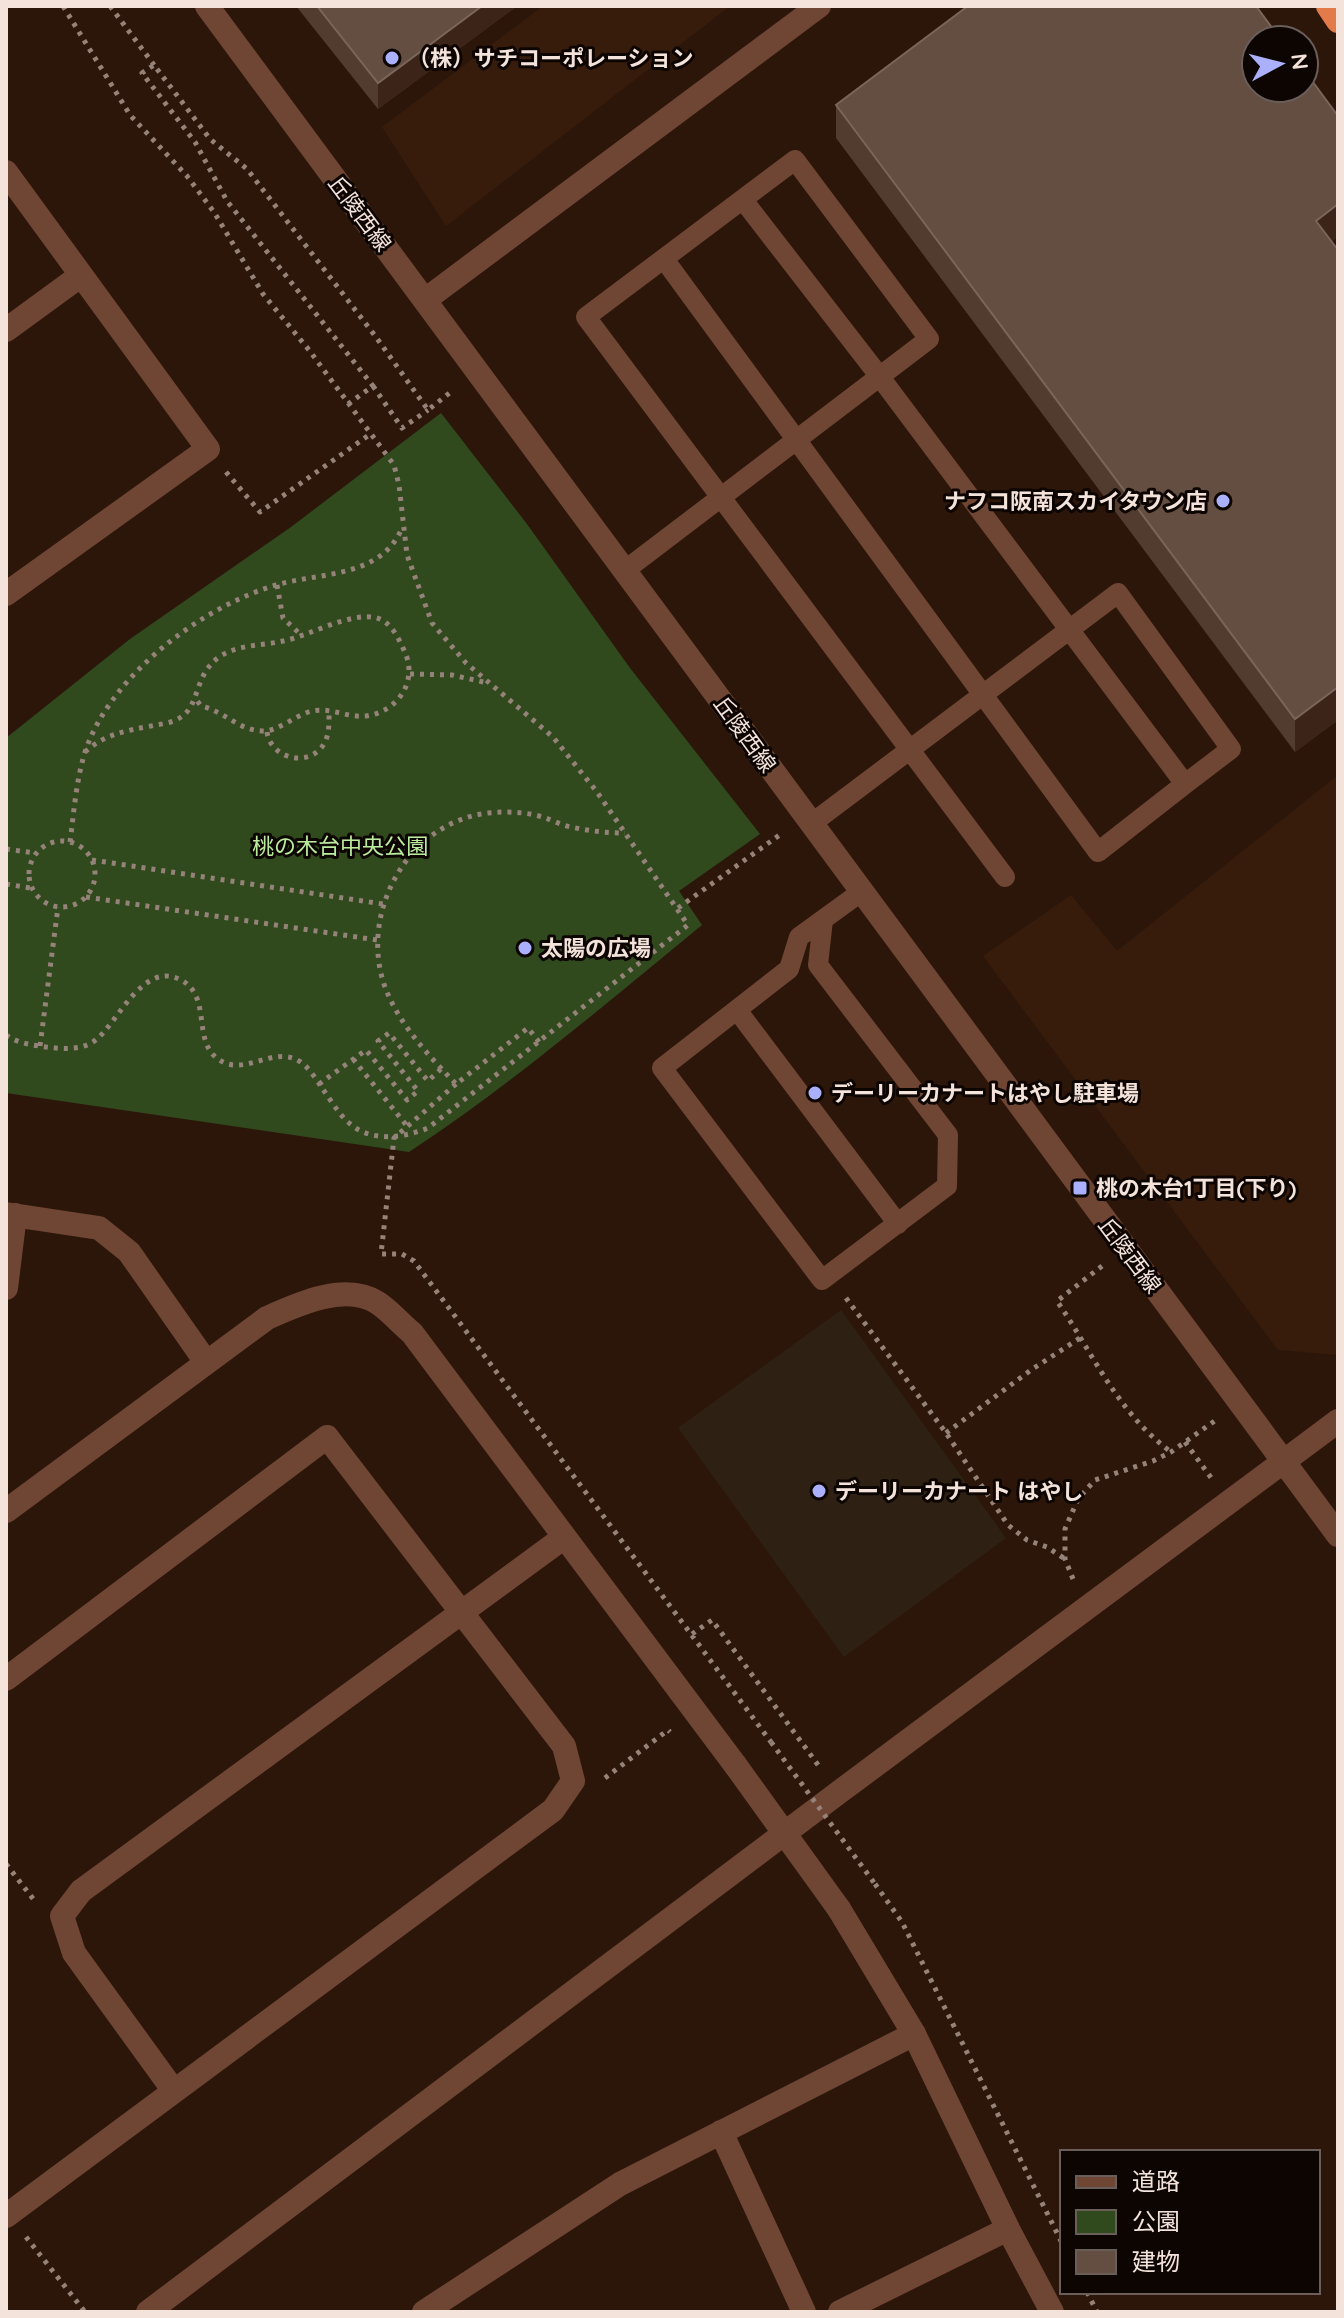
<svg xmlns="http://www.w3.org/2000/svg" width="1344" height="2318" viewBox="0 0 1344 2318" font-family="Quicksand,'Noto Sans JP',sans-serif">
	<style>
		.commercial { fill: #2e2114 }
		.built { fill: #371c0b }
		.green { fill: #304a1e }
		.lines { fill: none; stroke-linecap: round; stroke-linejoin: round }
		.path { stroke: #958278; stroke-width: 5; stroke-dasharray: 4 6; stroke-linecap: butt }
		.service { stroke: #6f4533; stroke-width: 20 }
		.minor { stroke: #6f4533; stroke-width: 24 }
		.tertiary { stroke: #6f4533; stroke-width: 24 }
		.motorway { stroke: #e27a4a; stroke-width: 24 }
		.path-bridge { stroke: #958278; stroke-width: 5; stroke-dasharray: 4 6; stroke-linecap: butt }
		.tertiary-bridge { stroke: #6f4533; stroke-width: 24 }
		.wall { fill: #523c2f }
		.shaded-wall { fill: #3c2518 }
		.building { fill: #634e41; stroke: #7a655a; stroke-width: 2 }
		.poi-dot { fill: #aab0fb; stroke: #0d0502; stroke-width: 3 }
		.labels { text-anchor: middle; dominant-baseline: central; stroke-width: 6; stroke-linejoin: round; paint-order: stroke }
		.poi-label { font-size: 22px; font-weight: bold; fill: #f3e3db; stroke: #0d0502; text-anchor: start }
		.street-label { font-size: 22px; fill: #f3e3db; stroke: #0d0502 }
		.park-label { font-size: 22px; fill: #bbec9e; stroke: #0d0502 }
	</style>
	<rect width="100%" height="100%" fill="#2c160a"/>
	<path class="commercial" d="M841 1310 1006 1538 844 1657 678 1428Z"/>
	<path class="built" d="M543 6H730L446 226 382 127Z
		M1338 775V1355L1278 1350 983 956 1071 895 1117 951Z"/>
	<path class="green" d="M441 413 527 524 630 668 760 834 679 891 702 925C607 1003 512 1084 409 1152L6 1093V738L130 639 291 527Z"/>
	<g class="lines">
		<path class="path" d="M110 6 154 65
			M373 386 402 428 428 410
			M348 404 373 386 227 201 195 142 142 73 154 65 210 139 247 169 376 337 428 410 452 391
			M226 472 260 512 369 435
			M277 585 283 618 301 635
			M410 674 452 675 488 683
			M267 732C270 756 304 768 321 748 330 738 329 723 329 710
			M85 752C105 734 125 731 151 726 161 724 173 723 181 717 200 705 194 675 219 657 238 644 262 646 283 641 309 636 351 611 377 618 392 622 400 641 406 655 417 684 396 712 366 716 348 718 330 707 312 711 295 715 278 732 262 731 238 730 224 711 201 706L195 698
			M29 874a33 33 0 1 1 66 0a33 33 0 1 1-66 0Z
			M70 842C74 812 76 781 85 752 110 676 201 607 276 585 321 572 381 578 402 528
			M6 849 35 853
			M92 860 383 904
			M6 884 30 888
			M86 897 377 940
			M678 908 781 834
			M6 1035C17 1043 32 1045 46 1047 64 1049 84 1051 98 1038 118 1021 144 960 181 980 212 996 192 1041 218 1059 243 1078 273 1045 299 1061 309 1067 316 1079 322 1088 330 1099 338 1113 348 1122 370 1143 403 1138 428 1128L688 925 597 792 553 737 466 663 432 623 407 555 399 485 394 465 309 350 263 294 214 212 187 176 130 115 63 6
			M539 1042 528 1028 456 1084C428 1055 395 1020 383 981 361 908 410 822 488 813 507 811 525 812 543 817 552 820 561 825 571 827 589 831 607 833 625 833
			M40 1046 58 907
			M353 1059 407 1126
			M319 1084 366 1050 407 1100 418 1091 378 1041 389 1033 428 1081 441 1069
			M456 1084 394 1138 381 1254H402L414 1261 771 1742
			M1102 1266 1057 1301C1094 1355 1117 1412 1171 1452
			M846 1298 946 1433 1008 1525 1027 1540 1047 1547 1065 1559
			M946 1433 1031 1370 1080 1338
			M1185 1442 1212 1479
			M1073 1579 1065 1559V1529L1078 1499 1095 1480 1153 1461 1171 1452 1216 1420
			M692 1634 712 1620 821 1769
			M605 1778 668 1730 670 1732
			M6 1864 34 1900
			M875 1884 902 1922 1062 2243
			M26 2237 85 2312
			M1087 2292 1097 2312"/>
		<path class="service" d="M664 259 1098 852 1185 784 880 377 743 200
			M624 571C726 494 827 416 929 339L795 160 586 317 1005 877
			M811 824 1118 593 1231 749 1185 784
			M823 920 818 965 948 1135 947 1186 822 1280 662 1068 789 969 799 937 861 892
			M737 1010 898 1224"/>
		<path class="minor" d="M6 172 208 449 6 594
			M425 300 819 6
			M6 330 80 276
			M6 1214 99 1228 129 1252 206 1362
			M6 1288 15 1215
			M6 1679 327 1437 564 1746 573 1781 553 1810 6 2216
			M174 2091 74 1953 62 1916 81 1891 563 1538
			M721 2132 804 2312
			M424 2312 620 2184 914 2034
			M840 2312 1008 2229"/>
		<path class="tertiary" d="M207 6 1338 1535
			M6 1511 267 1318C298 1304 346 1282 378 1303 390 1311 401 1324 412 1333L736 1766
			M839 1909 914 2034 1008 2229 1052 2312
			M148 2312 838 1793 1338 1421"/>
		<path class="motorway" d="M1328 6 1338 21"/>
		<path class="path-bridge" d="M771 1742 875 1884"/>
		<path class="tertiary-bridge" d="M736 1766 839 1909"/>
	</g>
	<path class="wall" d="M296 6H517L378 109Z
		M836 105 1331 242 1338 250V720L1295 752 836 138Z"/>
	<path class="shaded-wall" d="M482 6H517L378 109V83Z
		M1338 204V237L1316 254V221Z
		M1338 687V720L1295 752V719Z"/>
	<path class="building" d="M317 6H482L378 83Z
		M968 6H1256L1281 40H1256V88H1304V70L1338 116V204L1316 221 1338 250V687L1295 719 836 105Z"/>
	<g class="poi-dot">
		<circle cx="392" cy="58" r="8"/>
		<circle cx="1223" cy="501" r="8"/>
		<circle cx="525" cy="948" r="8"/>
		<circle cx="815" cy="1093" r="8"/>
		<rect x="1072" y="1180" width="16" height="16" rx="4"/>
		<circle cx="819" cy="1491" r="8"/>
	</g>
	<g class="labels">
		<g class="poi-label">
			<text x="408" y="58">（株）サチコーポレーション</text>
			<text x="1207" y="501" text-anchor="end">ナフコ阪南スカイタウン店</text>
			<text x="541" y="948">太陽の広場</text>
			<text x="831" y="1093">デーリーカナートはやし駐車場</text>
			<text x="1096" y="1188">桃の木台1丁目(下り)</text>
			<text x="835" y="1491">デーリーカナート はやし</text>
		</g>
		<g class="street-label">
			<text transform="translate(360 213) rotate(53)">丘陵西線</text>
			<text transform="translate(745 734) rotate(54)">丘陵西線</text>
			<text transform="translate(1130 1255) rotate(53)">丘陵西線</text>
		</g>
		<g class="park-label">
			<text x="340" y="846">桃の木台中央公園</text>
		</g>
	</g>
	<rect width="1344" height="2318" fill="none" stroke="#f3e3db" stroke-width="16"/>
	<rect x="1060" y="2150" width="260" height="144" fill="#0d0502" stroke="#695e59" stroke-width="2"/>
	<rect x="1076" y="2176" width="40" height="12" fill="#6f4533" stroke="#695e59" stroke-width="2"/>
	<text x="1132" y="2190" font-size="24" fill="#f3e3db">道路</text>
	<rect x="1076" y="2210" width="40" height="24" fill="#304a1e" stroke="#695e59" stroke-width="2"/>
	<text x="1132" y="2230" font-size="24" fill="#f3e3db">公園</text>
	<rect x="1076" y="2250" width="40" height="24" fill="#634e41" stroke="#695e59" stroke-width="2"/>
	<text x="1132" y="2270" font-size="24" fill="#f3e3db">建物</text>
	<g transform="translate(1280 64) rotate(83)"><circle r="38" fill="#0d0502" stroke="#695e59" stroke-width="2"/>
	<path d="M0-6L14 30L0 20L-14 30Z" fill="#aab0fb"/>
	<text y="-12" font-size="22" font-weight="bold" text-anchor="middle" fill="#f3e3db">N</text>
	</g>
</svg>
